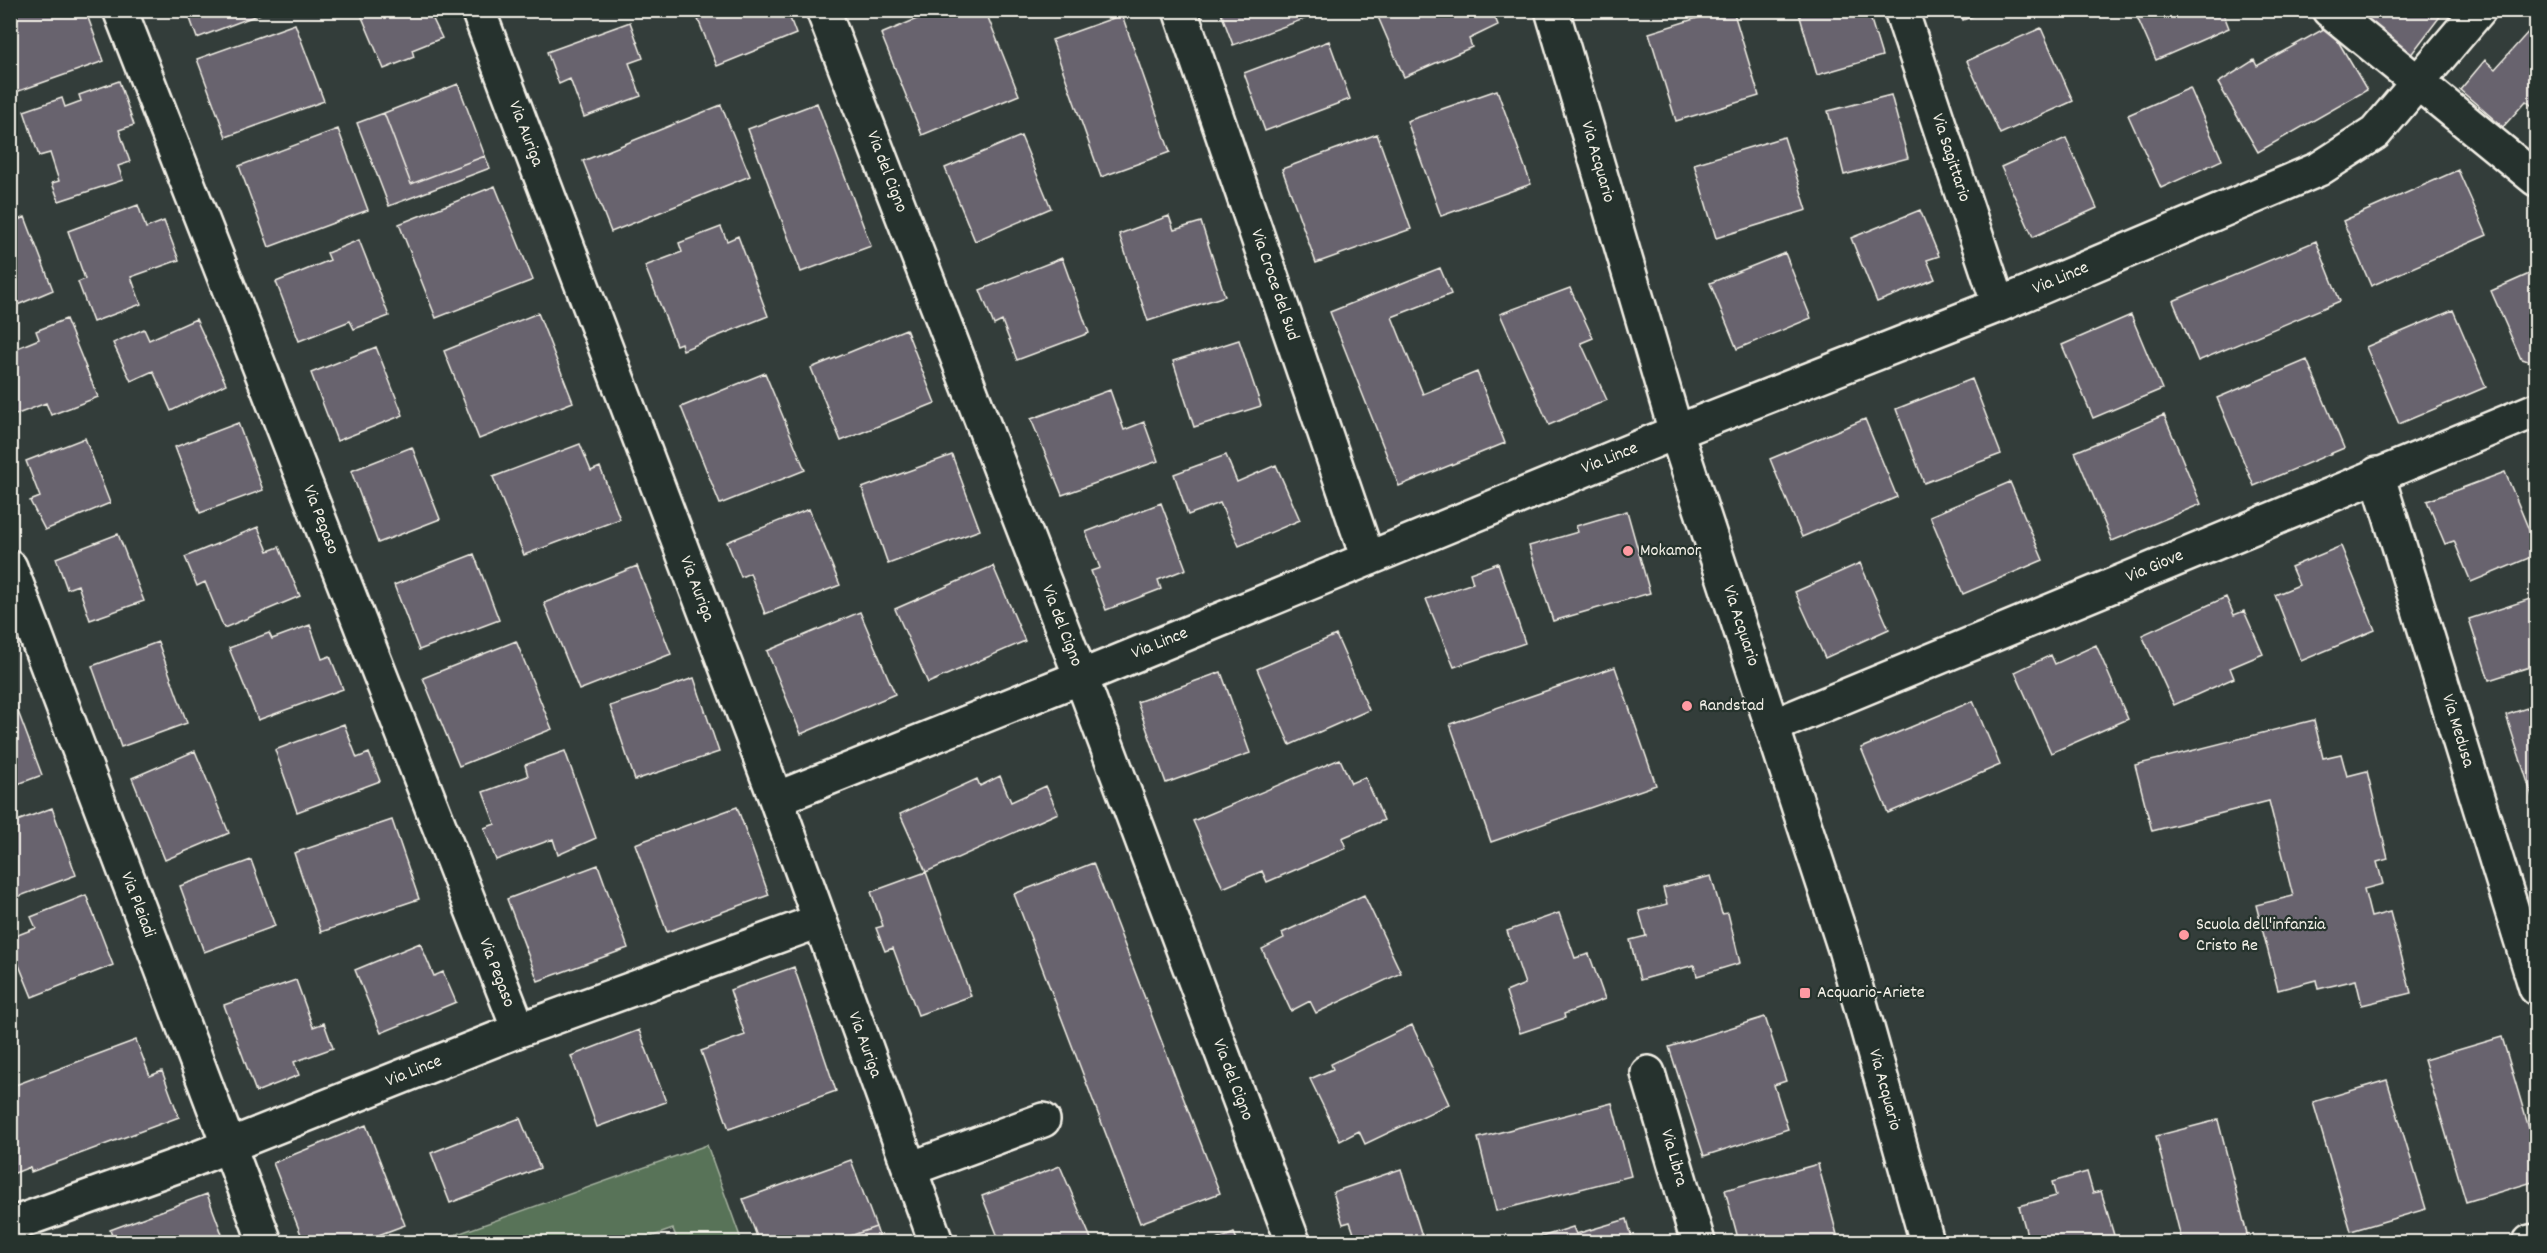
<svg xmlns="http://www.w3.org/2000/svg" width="2547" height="1253" viewBox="0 0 2547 1253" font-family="Dekko,sans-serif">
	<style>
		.green { fill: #587359; stroke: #a6b2a0; stroke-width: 1.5 }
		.building { fill: #68636e; stroke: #f4f1e8; stroke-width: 1.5 }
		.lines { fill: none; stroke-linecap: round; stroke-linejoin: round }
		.minor-casing { stroke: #f4f1e8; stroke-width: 38 }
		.minor { stroke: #26332d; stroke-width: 33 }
		.poi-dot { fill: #ff9aa2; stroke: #26332d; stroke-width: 2 }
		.labels { text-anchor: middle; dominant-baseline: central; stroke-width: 4.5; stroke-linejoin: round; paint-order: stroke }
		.street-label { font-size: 18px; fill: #f4f1e8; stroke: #26332d }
		.poi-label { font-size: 18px; fill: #f4f1e8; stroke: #26332d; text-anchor: start }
	</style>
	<rect width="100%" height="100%" fill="#333d3a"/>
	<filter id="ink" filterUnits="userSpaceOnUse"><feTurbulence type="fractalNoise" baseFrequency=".0167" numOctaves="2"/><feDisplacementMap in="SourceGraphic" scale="12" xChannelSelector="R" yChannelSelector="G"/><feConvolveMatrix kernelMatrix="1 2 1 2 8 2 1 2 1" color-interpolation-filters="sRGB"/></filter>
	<g filter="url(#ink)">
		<path class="green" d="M707 1145 742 1242H678L673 1229 636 1242H435Z"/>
		<path class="building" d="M10 10H96L87 15 104 61 13 93 10 86Z
			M187 10H259L260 14 197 38Z
			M359 10H422L424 15 430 13 442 38 412 50 414 57 384 69Z
			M700 10H787L796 34 717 66 695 12Z
			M938 10H985L1019 95 922 135 881 34Z
			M1220 10H1326V11L1233 45Z
			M1375 10H1492L1498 25 1469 39 1472 47 1404 77Z
			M1723 10H1733L1759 96 1676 121 1649 33Z
			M1798 10H1868L1882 56 1817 75Z
			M1960 10H1989L1963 20Z
			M2134 10H2222L2229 28 2156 60Z
			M2350 10H2445L2410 56Z
			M1122 15 1170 152 1101 177 1052 40Z
			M630 22 643 58 629 63 641 96 584 117 570 79 559 84 547 52Z
			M295 24 324 101 226 137 197 59Z
			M2329 26 2367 90 2258 152 2218 83 2254 60 2257 66Z
			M2041 28 2073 101 2000 134 1967 61Z
			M2530 30 2536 36V109L2526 101 2503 127 2460 90 2485 60 2495 69Z
			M1329 41 1350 99 1265 131 1244 73Z
			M119 81 134 125 119 130 130 162 118 166 123 180 59 201 52 183 59 181 50 153 39 156 24 111 62 98 65 107 81 101 79 95Z
			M458 84 485 156 411 184 384 113Z
			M2190 88 2222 160 2161 188 2128 115Z
			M1497 90 1531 184 1441 216 1407 121Z
			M1891 95 1908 158 1844 175 1828 111Z
			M817 103 871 246 801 272 748 129Z
			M721 105 750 176 611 232 583 161Z
			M384 113 411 184 485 156 490 168 389 206 357 123Z
			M338 129 368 210 269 247 239 166Z
			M1377 134 1411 229 1316 263 1282 169Z
			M1021 136 1051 208 975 241 945 168Z
			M1784 137 1807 210 1716 238 1694 164Z
			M2066 138 2097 208 2033 237 2001 167Z
			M2458 170 2487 235 2371 286 2343 221Z
			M495 186 533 280 436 318 399 224Z
			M138 205 146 228 164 221 179 260 131 277 141 304 93 322 78 282 85 279 68 231Z
			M1920 210 1939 256 1927 260 1935 279 1877 302 1851 238Z
			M1169 216 1174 230 1201 222 1225 296 1148 321 1119 234Z
			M25 217 53 290 10 308V223Z
			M721 227 727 241 738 236 768 316 683 350 681 343 676 345 645 266 682 252 679 243Z
			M359 240 389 316 354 329 350 321 299 341 276 282 330 260 327 253Z
			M2316 241 2340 301 2198 361 2173 301Z
			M1785 253 1811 318 1737 349 1710 283Z
			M1062 258 1089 333 1017 360 1002 321 994 325 980 290Z
			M1440 268 1451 294 1392 317 1423 394 1477 372 1505 443 1399 486 1330 312Z
			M2536 271V363L2521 359 2491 291Z
			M1570 288 1593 338 1581 343 1607 400 1549 425 1500 314Z
			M2453 310 2486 387 2399 424 2366 347Z
			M538 313 573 402 479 439 444 351Z
			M2131 315 2162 389 2093 418 2062 345Z
			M66 319 98 397 51 415 46 403 10 417V351L39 339 36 331Z
			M196 319 226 384 171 411 153 371 131 381 113 343 144 329 149 340Z
			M906 329 935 403 841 441 811 368Z
			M1239 340 1261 406 1194 427 1173 361Z
			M376 347 403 415 337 441 311 373Z
			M2307 360 2344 448 2254 486 2217 398Z
			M765 373 805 470 720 504 681 407Z
			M1972 379 2001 454 1924 483 1896 409Z
			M1110 390 1124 430 1144 422 1158 461 1062 495 1031 419Z
			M2164 415 2201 504 2112 541 2075 452Z
			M1865 419 1897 497 1802 537 1770 459Z
			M238 423 263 490 200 513 175 447Z
			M85 438 110 503 45 530 30 501 40 497 26 461Z
			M580 444 591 471 600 467 620 519 524 555 493 477Z
			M412 447 440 519 378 543 351 471Z
			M952 455 980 530 888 564 862 488Z
			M1226 455 1237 482 1276 465 1300 520 1239 546 1220 503 1188 515 1174 474Z
			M2505 472 2536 547V555L2471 582 2454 541 2445 544 2427 501Z
			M2010 482 2043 560 1963 594 1930 516Z
			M1161 503 1186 569 1158 580 1161 589 1106 610 1091 571 1100 568 1086 532Z
			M809 509 840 585 765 614 750 573 741 577 727 542Z
			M1627 511 1650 593 1553 621 1529 546 1578 532 1576 526Z
			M258 527 268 551 279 547 300 596 224 628 205 582 197 586 185 557Z
			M118 534 144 601 90 620 78 585 67 589 56 558Z
			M2341 546 2375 630 2301 661 2275 595 2299 585 2291 567Z
			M474 554 499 620 419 650 394 585Z
			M1498 563 1525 643 1454 667 1426 599 1473 583 1470 573Z
			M1860 563 1889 629 1825 658 1795 592Z
			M637 566 671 654 579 690 544 603Z
			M993 566 1025 641 928 683 895 609Z
			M2226 597 2234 615 2244 611 2263 654 2230 668 2234 678 2174 705 2142 635Z
			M2536 597V665L2489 680 2469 619Z
			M860 612 895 694 801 734 767 651Z
			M310 625 322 659 330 656 343 689 258 720 229 648 269 633 272 639Z
			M1336 635 1369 710 1290 745 1257 669Z
			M516 641 552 729 459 766 423 678Z
			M158 642 187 723 121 747 92 666Z
			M2096 645 2128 719 2051 753 2015 672 2051 655 2055 664Z
			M1615 667 1656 785 1491 842 1450 724Z
			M1221 672 1250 753 1166 783 1137 702Z
			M694 678 719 752 635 780 610 706Z
			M11 693 42 775 10 787V693Z
			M1973 701 2000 765 1888 813 1861 748Z
			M2536 705V808L2506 715Z
			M2314 720 2323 758 2341 754 2347 776 2367 771 2388 859 2377 862 2383 884 2364 889 2371 917 2390 912 2411 993 2362 1005 2356 980 2318 989 2316 980 2278 990 2256 905 2293 896 2269 801 2152 831 2135 765Z
			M344 724 357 758 369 753 380 781 297 812 275 750Z
			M195 751 229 833 165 860 132 778Z
			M565 751 596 838 558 855 553 839 496 860 484 828 495 824 483 792 528 776 525 765Z
			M1340 759 1351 783 1365 777 1384 820 1342 838 1346 848 1267 882 1262 871 1223 888 1193 821Z
			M1000 776 1011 802 1046 786 1058 813 926 872 900 814 977 779 980 786Z
			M737 807 769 895 667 932 635 844Z
			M52 808 76 875 12 899 10 817 15 815 17 821Z
			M392 820 419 899 321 932 294 853Z
			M251 860 275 926 204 952 180 886Z
			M1093 863 1220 1193 1140 1223 1014 894Z
			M598 865 628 948 538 981 507 899Z
			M926 872 971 996 918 1015 893 948 885 951 876 928 883 926 871 892Z
			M1711 876 1722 914 1728 913 1740 963 1697 976 1694 965 1640 980 1630 940 1646 936 1639 911 1667 904 1663 888Z
			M86 895 113 965 32 997 10 943V938L36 928 31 917Z
			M1364 895 1401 973 1316 1013 1310 1001 1291 1011 1262 949 1284 938 1282 933Z
			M1559 913 1575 958 1589 954 1605 999 1564 1014 1565 1018 1520 1033 1506 992 1525 984 1507 931Z
			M420 943 434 976 443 972 456 1002 381 1033 355 970Z
			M794 967 836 1091 729 1129 701 1051 745 1035 730 990Z
			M296 980 313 1027 324 1023 333 1048 294 1062 299 1075 256 1092 224 1005Z
			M1765 1017 1786 1081 1774 1085 1788 1129 1704 1156 1669 1047Z
			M1412 1025 1449 1104 1365 1144 1359 1131 1340 1141 1310 1079 1333 1069 1331 1064Z
			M639 1030 666 1102 597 1127 571 1056Z
			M2502 1037 2536 1152V1181L2466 1202 2424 1060Z
			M136 1040 150 1076 162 1071 179 1117 31 1172 30 1167 10 1175V1087Z
			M2387 1080 2426 1209 2351 1231 2313 1102Z
			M1612 1103 1631 1176 1496 1211 1478 1138Z
			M520 1118 540 1168 450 1203 431 1153Z
			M2218 1120 2249 1242H2182L2156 1136Z
			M366 1125 405 1225 360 1242H304L273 1163Z
			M851 1160 876 1227 833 1242H759L743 1199Z
			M1818 1164 1839 1242H1739L1725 1190Z
			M1060 1166 1092 1241 1015 1242 1014 1240 1000 1242 982 1196Z
			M1401 1169 1422 1236 1404 1242H1357L1350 1222 1343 1224 1333 1192Z
			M2087 1172 2093 1193 2101 1191 2116 1242H2029L2019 1206 2056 1196 2052 1182Z
			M207 1194 225 1242H114L110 1230Z
			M1627 1219 1633 1242H1525L1573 1227 1576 1234Z
			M876 1227 881 1242H833Z
			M1234 1233 1238 1242H1211Z"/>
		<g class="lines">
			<g class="minor-casing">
				<path id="minor" d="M120 10 519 1030
					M478 10 776 799 936 1242
					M823 10 1081 677 1293 1242
					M1180 10 1368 559
					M1552 10 1676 432 1845 949 1927 1242
					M1901 10 1999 305
					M2329 10 2536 179
					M2377 474 2536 988
					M10 567 265 1242
					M1773 726 2536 410
					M776 799 1081 677 1676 432 1999 305 2319 169 2375 133 2479 10
					M1648 1073 1698 1242
					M910 1169 1043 1120
					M10 1225 190 1161 519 1030 819 921
					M2530 1242 2536 1241"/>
			</g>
			<use href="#minor" class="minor"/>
		</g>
	</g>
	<g class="poi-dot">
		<circle cx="1628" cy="551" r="6"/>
		<circle cx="1687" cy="706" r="6"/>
		<circle cx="2184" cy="935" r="6"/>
		<rect x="1799" y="987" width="12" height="12" rx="3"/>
	</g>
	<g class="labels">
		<g class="street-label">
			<text transform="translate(525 134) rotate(69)">Via Auriga</text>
			<text transform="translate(1950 158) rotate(72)">Via Sagittario</text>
			<text transform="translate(1597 162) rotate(74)">Via Acquario</text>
			<text transform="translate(886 172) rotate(69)">Via del Cigno</text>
			<text transform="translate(2061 279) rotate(-23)">Via Lince</text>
			<text transform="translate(1274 285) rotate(71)">Via Croce del Sud</text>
			<text transform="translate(1610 459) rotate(-22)">Via Lince</text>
			<text transform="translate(320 520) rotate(69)">Via Pegaso</text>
			<text transform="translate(2155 567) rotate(-23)">Via Giove</text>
			<text transform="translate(696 589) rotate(69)">Via Auriga</text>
			<text transform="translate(1061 626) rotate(69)">Via del Cigno</text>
			<text transform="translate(1740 626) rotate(72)">Via Acquario</text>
			<text transform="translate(1160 644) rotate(-22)">Via Lince</text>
			<text transform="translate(2457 731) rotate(73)">Via Medusa</text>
			<text transform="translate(137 905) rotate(69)">Via Pleiadi</text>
			<text transform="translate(496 973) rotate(69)">Via Pegaso</text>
			<text transform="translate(864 1045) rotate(70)">Via Auriga</text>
			<text transform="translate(414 1072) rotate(-22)">Via Lince</text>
			<text transform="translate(1232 1080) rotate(69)">Via del Cigno</text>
			<text transform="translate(1884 1090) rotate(75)">Via Acquario</text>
			<text transform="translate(1673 1158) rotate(74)">Via Libra</text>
		</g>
		<g class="poi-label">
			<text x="1640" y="551">Mokamor</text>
			<text x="1699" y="706">Randstad</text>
			<text x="2196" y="925">Scuola dell'infanzia<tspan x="2196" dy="21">Cristo Re</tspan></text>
			<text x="1817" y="993">Acquario-Ariete</text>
		</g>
	</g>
	<rect width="2547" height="1253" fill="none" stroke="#26332d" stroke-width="36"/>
	<rect x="18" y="18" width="2511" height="1217" fill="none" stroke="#f4f1e8" stroke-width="2" filter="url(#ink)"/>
</svg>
